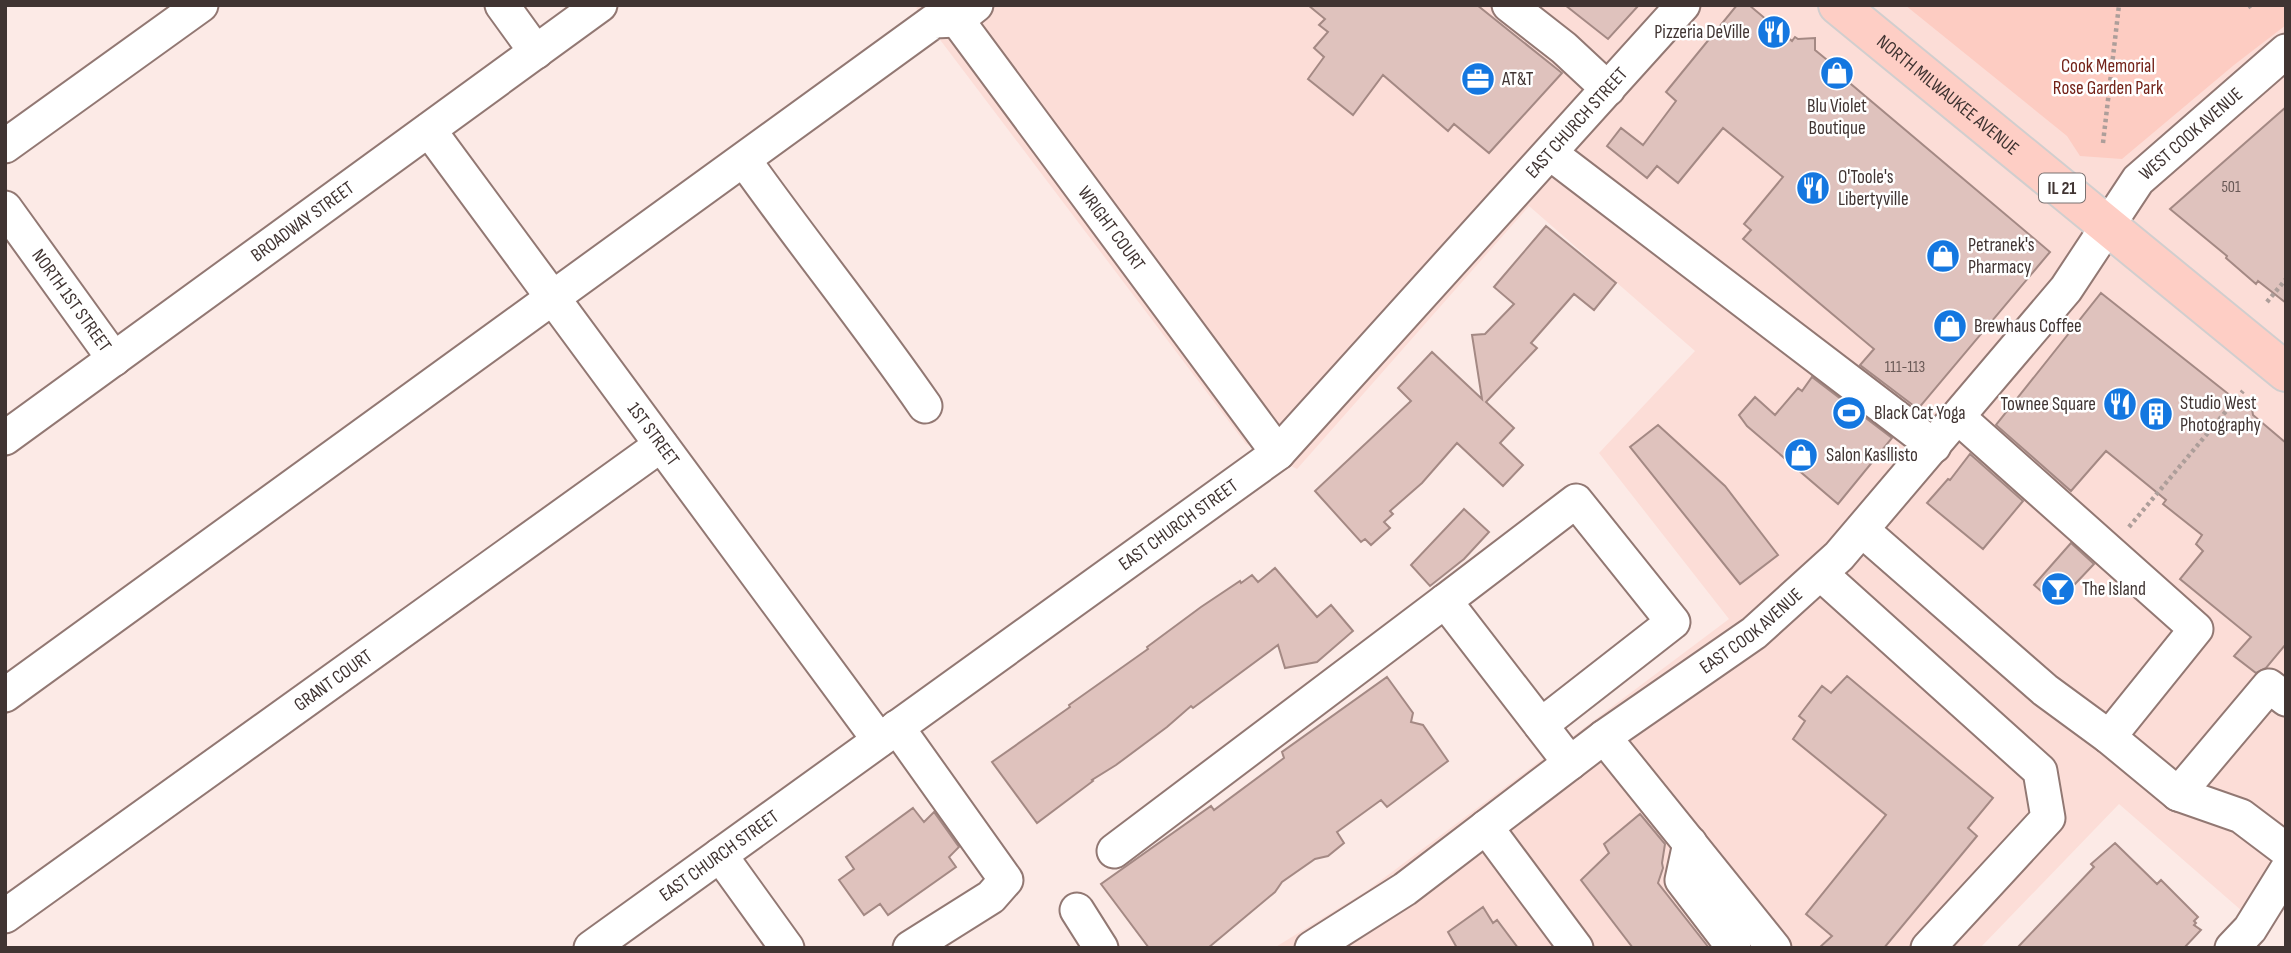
<svg xmlns="http://www.w3.org/2000/svg" width="2291" height="953" viewBox="0 0 2291 953" font-family="'Sofia Sans Condensed',sans-serif">
	<style>
		.built { fill: #fcddd7 }
		.green { fill: #fdccc2 }
		.building { fill: #dfc2bd; stroke: #a48984; stroke-width: 2 }
		.lines { fill: none; stroke-linecap: round; stroke-linejoin: round }
		.minor-casing { stroke: #927873; stroke-width: 37 }
		.major-casing { stroke: #d1cece; stroke-width: 42 }
		.path { stroke: #ad9e9a; stroke-width: 4.5; stroke-dasharray: 3.5 3.5; stroke-linecap: butt }
		.minor { stroke: #fff; stroke-width: 33 }
		.major { stroke: #fecec5; stroke-width: 38 }
		.labels { text-anchor: middle; dominant-baseline: central; stroke-width: 5; stroke-linejoin: round; paint-order: stroke }
		.number-label { font-size: 16px; fill: #685855 }
		.shield { fill: #fff; stroke: #797170; stroke-width: 2 }
		.shield-label { font-size: 18px; font-weight: bold; fill: #403432 }
		.poi-label { font-size: 19px; fill: #403432; stroke: #fff; text-anchor: start }
		.park-label { font-size: 19px; fill: #732218; stroke: #fff }
		.street-label { font-size: 19px; fill: #403432; stroke: #fff }
	</style>
	<rect width="100%" height="100%" fill="#fceae6"/>
	<path class="built" d="M921 5H2286V851L2242 911 2119 804 1980 948H1274L1368 890 1729 619 1599 453 1695 351 1529 206 1297 469 1246 444 916 8Z"/>
	<path class="green" d="M1905 5H2286V25L2234 65 2122 159 2080 156 2067 136Z"/>
	<path class="building" d="M1308 5H1477L1562 73 1489 153 1454 124 1448 131 1383 75 1353 115 1308 79 1324 57 1314 48 1328 32 1319 25 1325 19Z
		M1565 5H1639L1608 39Z
		M1737 5H1749L1792 41 1795 37 1798 39 1815 38V50L1832 64 1847 61 1845 79 2050 252 1918 409 1860 365 1874 349 1743 239 1751 230 1744 224 1783 177 1723 128 1678 183 1657 166 1647 178 1607 146 1621 128 1643 145 1676 101 1666 92Z
		M2286 107V303L2258 281 2256 284 2226 258 2227 256 2170 209Z
		M1546 226 1616 283 1594 310 1574 294 1531 343 1537 348 1486 402 1514 428 1500 443 1523 465 1503 486 1457 443 1422 483 1390 511 1393 514 1384 522 1390 528 1371 545 1365 539 1361 542 1315 491 1411 401 1398 388 1432 352 1482 399 1472 335 1485 334 1514 304 1494 287Z
		M2101 293 2241 404 2251 403 2253 415 2286 443V644L2266 668 2256 673 2234 656 2251 637 2180 579 2203 551 2196 544 2202 535 2163 504 2166 500 2106 451 2071 491 1996 425Z
		M1812 377 1892 438 1838 504 1747 426 1739 415 1755 397 1775 415 1798 388 1802 391Z
		M1658 425 1725 486 1778 555 1740 584 1630 447Z
		M1970 454 2023 501 1983 549 1927 503 1948 479 1950 480Z
		M1464 509 1489 532 1464 559 1430 586 1411 565Z
		M2071 543 2094 564 2056 604 2034 585Z
		M1275 568 1317 617 1331 605 1353 631 1317 662 1285 668 1278 645 1193 708 1191 706 1167 727 1116 765 1092 780 1093 781 1037 823 992 762 1070 707 1069 705 1148 649 1147 647 1201 607 1240 581 1241 583 1252 575 1258 582Z
		M1847 676 1993 798 1968 828 1977 836 1884 948H1819L1832 936 1806 914 1886 815 1793 739 1805 721 1799 716 1822 686 1831 693Z
		M1387 677 1413 713 1411 722 1423 725 1448 761 1387 807 1381 800 1337 832 1344 843 1328 856 1315 859 1282 882 1275 892 1208 948H1149L1101 884 1211 806 1214 810 1284 758 1282 752Z
		M913 808 924 822 934 812 959 847 949 857 956 867 888 915 880 904 864 915 839 880 854 869 846 857Z
		M1640 814 1665 844 1662 863 1663 868 1658 883 1709 948H1633L1581 880 1609 853 1604 844Z
		M2115 843 2157 884 2161 880 2198 917 2194 921 2196 923 2194 925 2201 930 2184 948H2017L2094 867 2091 864Z
		M1483 907 1493 923 1497 920 1518 948H1457L1448 932Z"/>
	<g class="lines">
		<g class="minor-casing">
			<g id="minor">
				<path d="M502 5 536 52"/>
				<path id="s1" d="M946 5 1278 453"/>
				<path d="M1509 5 1564 48 1608 89"/>
				<path id="s2" d="M429 130 879 740"/>
				<path d="M5 146 201 5"/>
				<path d="M1550 153 1934 446"/>
				<path d="M744 160C803 243 867 322 925 406"/>
				<path id="s3" d="M5 208 114 359"/>
				<path d="M1958 417 2196 629 2109 737"/>
				<path id="s4" d="M5 438 600 5"/>
				<path d="M1862 530 2045 690 2109 737 2178 794 2241 816 2286 850"/>
				<path d="M1821 574 2040 771 2048 818 1928 948"/>
				<path d="M1445 601 1576 501 1673 622 1541 725"/>
				<path d="M5 695 934 21 957 20 976 5"/>
				<path d="M897 727 1006 880 991 897 910 948"/>
				<path d="M1604 737 1774 948"/>
				<path d="M2178 794 2269 686 2286 699"/>
				<path d="M1486 827 1576 948"/>
				<path d="M1690 843 1682 880 1734 948"/>
				<path d="M1114 851 1445 601 1570 763"/>
				<path d="M720 855 787 948"/>
				<path d="M1077 910 1101 948"/>
				<path id="s5" d="M5 916 661 445"/>
				<path id="s6" d="M591 948 1278 453 1683 5"/>
				<path id="s7" d="M1312 948 1405 889 1604 737 1754 633 1839 556 2066 289 2138 180 2286 51"/>
				<path d="M2232 948 2250 929 2286 871"/>
			</g>
		</g>
		<g class="major-casing">
			<g id="major">
				<path id="s8" d="M1838 5 2286 372"/>
			</g>
		</g>
		<path class="path" d="M2249 5 2252 9
			M2103 143 2119 5
			M2267 302 2286 279
			M2129 527 2243 391"/>
		<use href="#minor" class="minor"/>
		<use href="#major" class="major"/>
	</g>
	<defs>
		<g id="restaurant-disc" transform="scale(1.75)"><circle r="9.5" fill="#1477e0" stroke="#fff"/><path d="M-5-6h1v4h1v-4h1v4h1v-4h1v5L-1.5 .5V6h-2V.5L-5-1ZM5-6V6H3V1.5H1.5Q1.5-4 5-6Z" fill="#fff"/></g>
		<g id="shop-disc" transform="scale(1.75)"><circle r="9.5" fill="#1477e0" stroke="#fff"/><path d="M-5-2.5h2.3a2.7 3.5 0 0 1 5.4 0H5L5.5 6h-11ZM-1.5-2.5h3a1.5 2.3 0 0 0-3 0Z" fill="#fff"/></g>
		<g id="office-disc" transform="scale(1.75)"><circle r="9.5" fill="#1477e0" stroke="#fff"/><path d="M-6-3h4V-5.5h4V-3h4V5H-6ZM-1-4.5V-3h2v-1.5ZM-6 0V1H6V0Z" fill="#fff"/></g>
		<g id="stadium-disc" transform="scale(1.75)"><circle r="9.5" fill="#1477e0" stroke="#fff"/><path d="M0-5a6.5 5 0 1 0 0 10a6.5 5 0 1 0 0-10ZM-3.5-1.8h7v3.6h-7Z" fill="#fff"/></g>
		<g id="building-disc" transform="scale(1.75)"><circle r="9.5" fill="#1477e0" stroke="#fff"/><path d="M-4-6H4V6H1V3H-1V6H-4ZM-2.5-4.3h1.7v1.8h-1.7ZM.8-4.3h1.7v1.8H.8ZM-2.5-1h1.7V.8h-1.7ZM.8-1h1.7V.8H.8Z" fill="#fff"/></g>
		<g id="bar-disc" transform="scale(1.75)"><circle r="9.5" fill="#1477e0" stroke="#fff"/><path d="M-6-5H6L.8 .8V4.5H3.5V6h-7V4.5H-.8V.8Z" fill="#fff"/></g>
	</defs>
	<g fill-rule="evenodd">
		<use href="#restaurant-disc" x="1774" y="32"/>
		<use href="#shop-disc" x="1837" y="73"/>
		<use href="#office-disc" x="1478" y="79"/>
		<use href="#restaurant-disc" x="1813" y="188"/>
		<use href="#shop-disc" x="1943" y="256"/>
		<use href="#shop-disc" x="1950" y="326"/>
		<use href="#restaurant-disc" x="2120" y="404"/>
		<use href="#stadium-disc" x="1849" y="413"/>
		<use href="#building-disc" x="2156" y="414"/>
		<use href="#shop-disc" x="1801" y="455"/>
		<use href="#bar-disc" x="2058" y="589"/>
	</g>
	<g class="labels">
		<g class="number-label">
			<text x="2231" y="187">501</text>
			<text x="1905" y="367">111-113</text>
		</g>
		<rect class="shield" x="2039" y="173.5" width="46" height="29" rx="5"/>
		<g class="shield-label">
			<text x="2062" y="188">IL 21</text>
		</g>
		<g class="poi-label">
			<text x="1750" y="32" text-anchor="end">Pizzeria DeVille</text>
			<text x="1502" y="79">AT&amp;T</text>
			<text x="1837" y="106" text-anchor="middle">Blu Violet<tspan x="1837" dy="22">Boutique</tspan></text>
			<text x="1838" y="177">O'Toole's<tspan x="1838" dy="22">Libertyville</tspan></text>
			<text x="1968" y="245">Petranek's<tspan x="1968" dy="22">Pharmacy</tspan></text>
			<text x="1974" y="326">Brewhaus Coffee</text>
			<text x="2180" y="403">Studio West<tspan x="2180" dy="22">Photography</tspan></text>
			<text x="2096" y="404" text-anchor="end">Townee Square</text>
			<text x="1874" y="413">Black Cat Yoga</text>
			<text x="1826" y="455">Salon Kasllisto</text>
			<text x="2082" y="589">The Island</text>
		</g>
		<g class="park-label">
			<text x="2108" y="66">Cook Memorial<tspan x="2108" dy="22">Rose Garden Park</tspan></text>
		</g>
		<g class="street-label">
			<text stroke="none"><textPath href="#s8" startOffset="142">NORTH MILWAUKEE AVENUE</textPath></text>
			<text stroke="none"><textPath href="#s6" startOffset="1292">EAST CHURCH STREET</textPath></text>
			<text stroke="none"><textPath href="#s7" startOffset="1209">WEST COOK AVENUE</textPath></text>
			<text stroke="none"><textPath href="#s4" startOffset="368">BROADWAY STREET</textPath></text>
			<text stroke="none"><textPath href="#s1" startOffset="278">WRIGHT COURT</textPath></text>
			<text stroke="none"><textPath href="#s3" startOffset="114">NORTH 1ST STREET</textPath></text>
			<text stroke="none"><textPath href="#s2" startOffset="378">1ST STREET</textPath></text>
			<text stroke="none"><textPath href="#s6" startOffset="724">EAST CHURCH STREET</textPath></text>
			<text stroke="none"><textPath href="#s7" startOffset="542">EAST COOK AVENUE</textPath></text>
			<text stroke="none"><textPath href="#s5" startOffset="404">GRANT COURT</textPath></text>
			<text stroke="none"><textPath href="#s6" startOffset="158">EAST CHURCH STREET</textPath></text>
		</g>
	</g>
	<rect width="2291" height="953" fill="none" stroke="#403432" stroke-width="14"/>
</svg>
